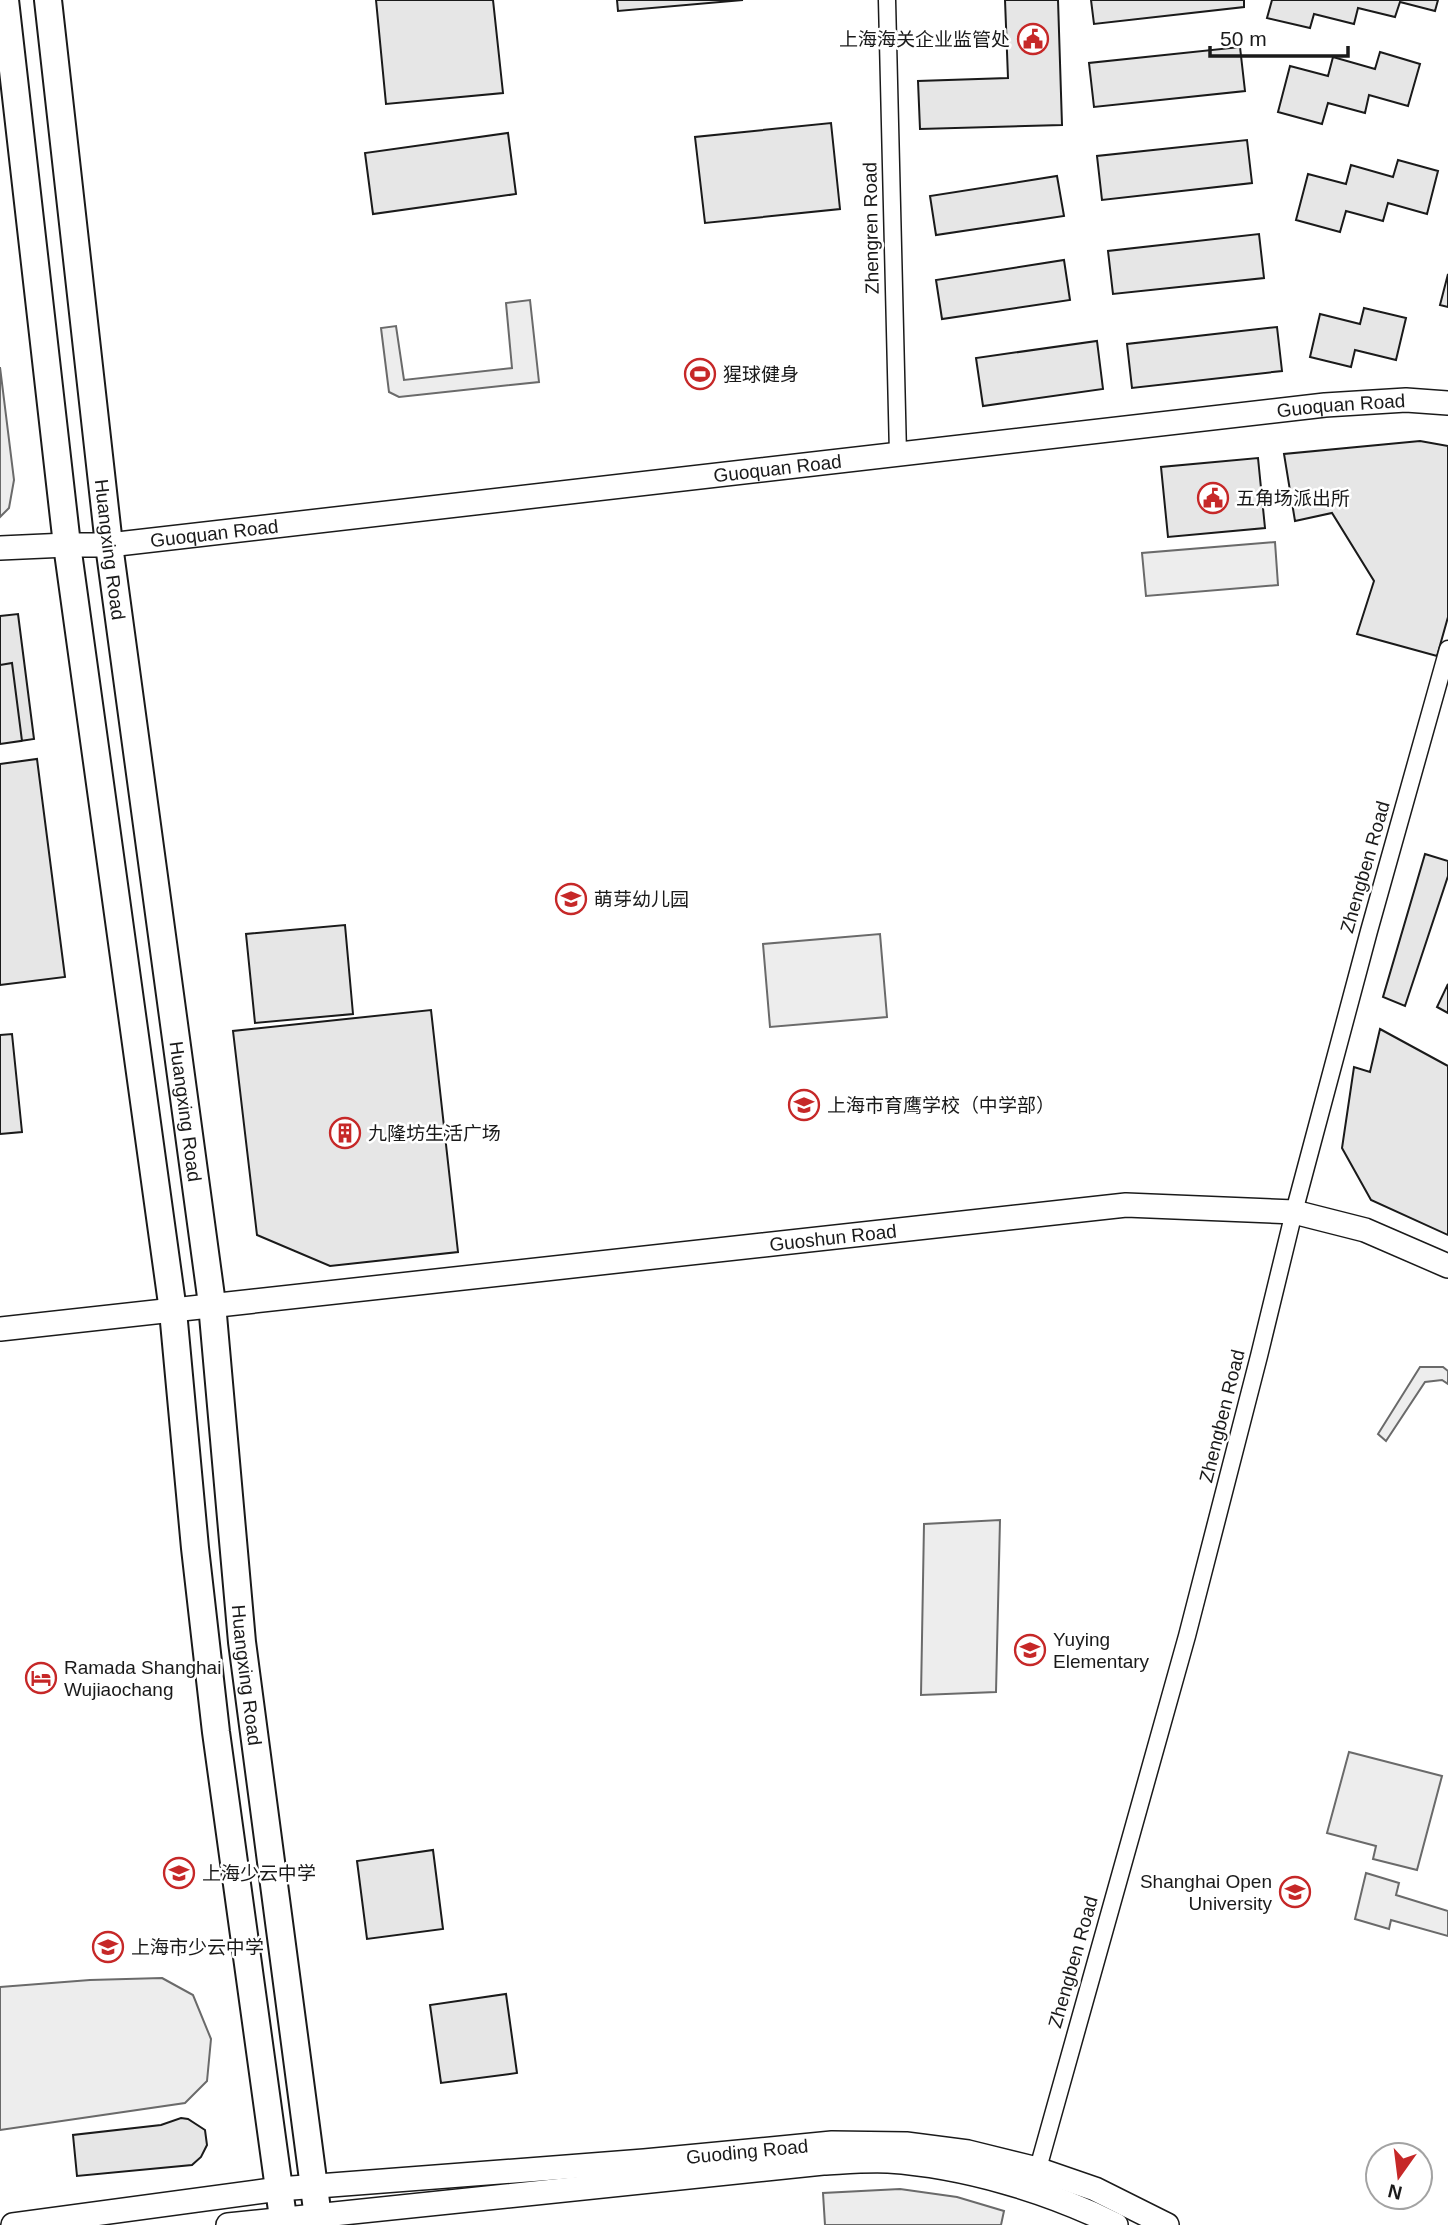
<svg xmlns="http://www.w3.org/2000/svg" width="1448" height="2225" viewBox="0 0 1448 2225" font-family="Helvetica,'Noto Sans SC',sans-serif">
	<style>
		.built { fill: #ededed; stroke: #6a6a6a; stroke-width: 2 }
		.building { fill: #e6e6e6; stroke: #1a1a1a; stroke-width: 2 }
		.lines { fill: none; stroke-linecap: round; stroke-linejoin: round }
		.street-casing { stroke: #1a1a1a; stroke-width: 19 }
		.secondary-casing { stroke: #1a1a1a; stroke-width: 26 }
		.primary-casing { stroke: #1a1a1a; stroke-width: 30 }
		.street { stroke: #fff; stroke-width: 16 }
		.secondary { stroke: #fff; stroke-width: 23 }
		.primary { stroke: #fff; stroke-width: 26 }
		.labels { text-anchor: middle; dominant-baseline: central; stroke-width: 5; stroke-linejoin: round; paint-order: stroke }
		.poi-label { font-size: 19px; fill: #1a1a1a; stroke: #fff; text-anchor: start }
		.street-label { font-size: 19px; fill: #1a1a1a; stroke: #fff }
	</style>
	<rect width="100%" height="100%" fill="#fff"/>
	<path class="built" d="M530 300 539 382 399 397 389 392 381 328 396 326 404 380 512 368 506 303Z
		M0 367 14 480 9 508 0 517Z
		M1275 542 1278 585 1146 596 1142 553Z
		M880 934 887 1017 770 1027 763 944Z
		M1420 1367H1443L1448 1371V1384L1442 1380 1425 1382 1386 1441 1378 1434Z
		M1000 1520 996 1692 921 1695 924 1524Z
		M1349 1752 1442 1776 1417 1870 1373 1859 1376 1846 1327 1833Z
		M1366 1873 1399 1883 1396 1895 1448 1911V1936L1391 1920 1389 1929 1355 1919Z
		M162 1978 193 1995 211 2039 207 2081 185 2103 0 2130V1987L90 1980Z
		M900 2189 957 2197 1004 2211 1001 2225H825L823 2193Z"/>
	<path class="building" d="M376 0H493L503 93 386 104Z
		M617 0H743L618 11Z
		M1005 0H1058L1062 125 920 129 918 81 1008 78Z
		M1091 0H1244V7L1094 24Z
		M1272 0H1438L1435 11 1400 2 1395 17 1358 8 1354 24 1314 14 1310 28 1267 18Z
		M1240 47 1245 91 1094 107 1089 63Z
		M1380 52 1420 64 1408 106 1369 95 1365 113 1328 103 1322 124 1278 112 1290 66 1328 76 1333 57 1375 69Z
		M831 123 840 209 705 223 695 137Z
		M508 133 516 194 373 214 365 153Z
		M1247 140 1252 183 1102 200 1097 156Z
		M1398 160 1438 171 1427 214 1388 203 1383 221 1346 211 1340 232 1296 220 1308 174 1346 184 1351 165 1393 177Z
		M1057 176 1064 216 936 235 930 196Z
		M1259 234 1264 278 1113 294 1108 251Z
		M1064 260 1070 300 942 319 936 280Z
		M1448 274V307L1440 305Z
		M1364 308 1406 318 1396 360 1355 350 1351 367 1310 357 1320 314 1360 324Z
		M1277 327 1282 371 1132 388 1127 344Z
		M1097 341 1103 389 983 406 976 358Z
		M1420 441 1448 446V617L1437 656 1357 634 1374 581 1332 513 1295 521 1284 454Z
		M1258 458 1265 528 1168 537 1161 467Z
		M18 614 34 739 0 744V616Z
		M12 663 22 741 0 744V665Z
		M37 759 65 977 0 985V764Z
		M1425 854 1448 861V876L1405 1006 1383 997Z
		M345 925 353 1014 255 1023 246 934Z
		M1448 984V1013L1437 1007Z
		M431 1010 458 1252 330 1266 257 1235 233 1031Z
		M1380 1029 1448 1066V1235L1371 1200 1342 1148 1354 1067 1370 1072Z
		M12 1034 22 1132 0 1134V1035Z
		M433 1850 443 1929 367 1939 357 1861Z
		M506 1994 517 2073 441 2083 430 2005Z
		M181 2118 188 2119 205 2130 207 2145 201 2157 192 2165 77 2176 73 2135 161 2125Z"/>
	<g class="lines">
		<g class="street-casing">
			<path id="street" d="M887 0 898 454
				M1035 2179 1187 1636 1259 1356 1294 1212 1369 931 1448 649"/>
		</g>
		<g class="secondary-casing">
			<g id="secondary">
				<path id="s1" d="M0 548 67 545H109L1325 405 1406 400 1448 403"/>
				<path id="s2" d="M0 1329 1126 1205 1294 1212 1365 1230 1448 1266"/>
				<path id="s3" d="M13 2225 279 2189 644 2161 832 2143 906 2144 968 2152 1037 2169 1095 2189 1167 2225"/>
				<path d="M228 2225 823 2163C844 2162 866 2160 888 2161 964 2166 1048 2191 1116 2225"/>
			</g>
		</g>
		<g class="primary-casing">
			<g id="primary">
				<path d="M5 0 67 545 173 1311 195 1548 216 1732 284 2225"/>
				<path id="s4" d="M48 0 109 545 212 1304 242 1642 319 2225"/>
			</g>
		</g>
		<use href="#street" class="street"/>
		<use href="#secondary" class="secondary"/>
		<use href="#primary" class="primary"/>
	</g>
	<defs>
		<g id="civic-ring" transform="scale(1.575)"><circle r="9.5" fill="#fff" stroke="#c62828" stroke-width="1.5"/><path d="M-.6-6.5H3V-4.5H.6V-3L4-1V1h2V6H-6V1h2V-1L-.6-3ZM-1.2 2.5V6h2.4V2.5Z" fill="#c62828"/></g>
		<g id="stadium-ring" transform="scale(1.575)"><circle r="9.5" fill="#fff" stroke="#c62828" stroke-width="1.5"/><path d="M0-5a6.5 5 0 1 0 0 10a6.5 5 0 1 0 0-10ZM-3.5-1.8h7v3.6h-7Z" fill="#c62828"/></g>
		<g id="school-ring" transform="scale(1.575)"><circle r="9.5" fill="#fff" stroke="#c62828" stroke-width="1.5"/><path d="M0-5L7-2L0 1L-7-2ZM-4 1L0 2.5L4 1V4Q0 6-4 4Z" fill="#c62828"/></g>
		<g id="building-ring" transform="scale(1.575)"><circle r="9.5" fill="#fff" stroke="#c62828" stroke-width="1.5"/><path d="M-4-6H4V6H1V3H-1V6H-4ZM-2.5-4.3h1.7v1.8h-1.7ZM.8-4.3h1.7v1.8H.8ZM-2.5-1h1.7V.8h-1.7ZM.8-1h1.7V.8H.8Z" fill="#c62828"/></g>
		<g id="hotel-ring" transform="scale(1.575)"><circle r="9.5" fill="#fff" stroke="#c62828" stroke-width="1.5"/><path d="M-6-4.5h1.5V1H6V5H4.5V3h-9V5H-6ZM-4 0a1.8 1.8 0 1 1 3.6 0ZM.5 0V-2.5h3Q6-2.5 6 0Z" fill="#c62828"/></g>
		<g id="university-ring" transform="scale(1.575)"><circle r="9.5" fill="#fff" stroke="#c62828" stroke-width="1.5"/><path d="M0-5L7-2L0 1L-7-2ZM-4 1L0 2.5L4 1V4Q0 6-4 4Z" fill="#c62828"/></g>
	</defs>
	<g fill-rule="evenodd">
		<use href="#civic-ring" x="1033" y="39"/>
		<use href="#stadium-ring" x="700" y="374"/>
		<use href="#civic-ring" x="1213" y="498"/>
		<use href="#school-ring" x="571" y="899"/>
		<use href="#school-ring" x="804" y="1105"/>
		<use href="#building-ring" x="345" y="1133"/>
		<use href="#school-ring" x="1030" y="1650"/>
		<use href="#hotel-ring" x="41" y="1678"/>
		<use href="#school-ring" x="179" y="1873"/>
		<use href="#university-ring" x="1295" y="1892"/>
		<use href="#school-ring" x="108" y="1947"/>
	</g>
	<g class="labels">
		<g class="poi-label">
			<text x="1010" y="39" text-anchor="end">上海海关企业监管处</text>
			<text x="723" y="374">猩球健身</text>
			<text x="1236" y="498">五角场派出所</text>
			<text x="594" y="899">萌芽幼儿园</text>
			<text x="827" y="1105">上海市育鹰学校（中学部）</text>
			<text x="368" y="1133">九隆坊生活广场</text>
			<text x="1053" y="1639">Yuying<tspan x="1053" dy="22">Elementary</tspan></text>
			<text x="64" y="1667">Ramada Shanghai<tspan x="64" dy="22">Wujiaochang</tspan></text>
			<text x="202" y="1873">上海少云中学</text>
			<text x="1272" y="1881" text-anchor="end">Shanghai Open<tspan x="1272" dy="22">University</tspan></text>
			<text x="131" y="1947">上海市少云中学</text>
		</g>
		<g class="street-label">
			<text transform="translate(871 228) rotate(-91)">Zhengren Road</text>
			<text stroke="none"><textPath href="#s1" startOffset="1349">Guoquan Road</textPath></text>
			<text stroke="none"><textPath href="#s1" startOffset="782">Guoquan Road</textPath></text>
			<text stroke="none"><textPath href="#s1" startOffset="215">Guoquan Road</textPath></text>
			<text stroke="none"><textPath href="#s4" startOffset="553">Huangxing Road</textPath></text>
			<text transform="translate(1365 867) rotate(-74)">Zhengben Road</text>
			<text stroke="none"><textPath href="#s4" startOffset="1120">Huangxing Road</textPath></text>
			<text stroke="none"><textPath href="#s2" startOffset="838">Guoshun Road</textPath></text>
			<text transform="translate(1222 1416) rotate(-76)">Zhengben Road</text>
			<text stroke="none"><textPath href="#s4" startOffset="1687">Huangxing Road</textPath></text>
			<text transform="translate(1073 1962) rotate(-74)">Zhengben Road</text>
			<text stroke="none"><textPath href="#s3" startOffset="738">Guoding Road</textPath></text>
		</g>
	</g>
	<g transform="translate(1399 2176) rotate(194)"><circle r="33" fill="#ffffff" stroke="#a3a3a3" stroke-width="2"/>
	<path d="M0-5L12 26L0 18L-12 26Z" fill="#c62828"/>
	<text y="-10" font-size="19" font-weight="bold" text-anchor="middle" fill="#1a1a1a">N</text>
	</g>
	<path d="M1210 46v10h138v-10" fill="none" stroke="#1a1a1a" stroke-width="3.5"/>
	<text x="1220" y="46" font-size="21" fill="#1a1a1a" stroke="#ffffff" stroke-width="5" paint-order="stroke">50 m</text>
</svg>
